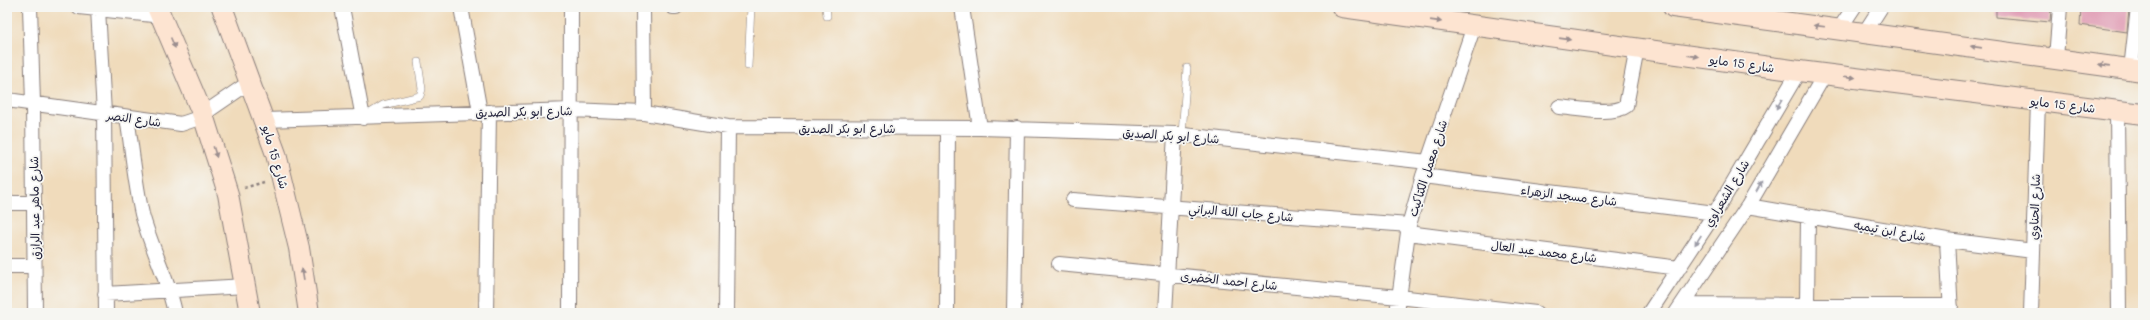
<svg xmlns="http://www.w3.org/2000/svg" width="2150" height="320" viewBox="0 0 2150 320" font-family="Mali,'Playpen Sans Arabic',sans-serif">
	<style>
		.building { fill: #e09bb4 }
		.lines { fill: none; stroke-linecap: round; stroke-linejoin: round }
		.lane-casing { stroke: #897e7b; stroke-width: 8 }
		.street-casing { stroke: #897e7b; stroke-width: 16 }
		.secondary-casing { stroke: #897e7b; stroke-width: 22 }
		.path { stroke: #897e7b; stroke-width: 2.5; stroke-dasharray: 3 3; stroke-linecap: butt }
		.lane { stroke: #fff; stroke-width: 7 }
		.street { stroke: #fff; stroke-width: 14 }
		.secondary { stroke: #fde4d1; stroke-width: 20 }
		.oneway { fill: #9a8d8e }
		.oneway2 { fill: #9c9ca7 }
		.labels { text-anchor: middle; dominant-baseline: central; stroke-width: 3.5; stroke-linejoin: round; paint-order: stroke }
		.street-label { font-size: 12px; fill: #22223b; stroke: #f6f6f2 }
	</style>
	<rect width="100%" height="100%" fill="#f6f6f2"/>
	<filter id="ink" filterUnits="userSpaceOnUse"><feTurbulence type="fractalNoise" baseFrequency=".025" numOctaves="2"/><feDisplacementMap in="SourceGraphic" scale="8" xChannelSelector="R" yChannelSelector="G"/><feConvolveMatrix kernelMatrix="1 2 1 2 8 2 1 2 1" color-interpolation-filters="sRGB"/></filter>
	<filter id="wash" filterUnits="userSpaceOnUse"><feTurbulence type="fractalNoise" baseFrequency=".012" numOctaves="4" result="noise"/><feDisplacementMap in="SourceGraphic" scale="16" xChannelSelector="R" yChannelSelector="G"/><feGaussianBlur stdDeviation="0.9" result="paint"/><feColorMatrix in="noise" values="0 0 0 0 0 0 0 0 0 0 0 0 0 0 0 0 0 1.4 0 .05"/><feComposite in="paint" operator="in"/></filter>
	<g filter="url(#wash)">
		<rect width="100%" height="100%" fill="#f0dbbb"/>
		<g id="blocks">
			<path class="building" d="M1996 7H2051L2050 22 1996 17Z
				M2081 7H2116L2129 9 2127 32 2080 25Z"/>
		</g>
	</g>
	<g filter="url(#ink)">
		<use href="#blocks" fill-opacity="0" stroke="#897e7b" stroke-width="1"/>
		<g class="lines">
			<g class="lane-casing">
				<path id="lane" d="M826 7 827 16
					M748 66 751 7
					M367 115 383 105 420 96 422 89 418 62
					M1182 134 1187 68"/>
			</g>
			<g class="street-casing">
				<path id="street" d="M30 7 33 103 35 313
					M79 7 162 16
					M342 7 363 118
					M461 7 480 112
					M643 7 644 113
					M673 7H676
					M962 7 980 128
					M98 9 104 113 106 313
					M1840 28 1854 7
					M1865 32 1881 7
					M2056 58 2060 7
					M2131 69 2138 7
					M7 100 181 124 196 119 250 82
					M1559 107C1575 108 1613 116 1626 106L1637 48
					M2117 111 2119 313
					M127 117C132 149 135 183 142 214 151 248 168 278 175 313
					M265 120 571 110 644 113 728 127 980 128 1175 134 1428 162
					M1423 176 1715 213
					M1073 200 1409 225
					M7 203H34
					M1748 206 1947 240 2033 251
					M1408 233 1679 268
					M1947 240 1951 313
					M1059 264 1399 297 1536 313
					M7 266H34
					M105 294 246 286
					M1683 304 1951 306
					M1807 305 1808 217
					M486 313 489 112
					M570 313 571 7
					M726 313 728 127
					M947 313 948 128
					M1014 313 1017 128
					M1165 313 1175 134
					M1397 313 1409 225 1423 176 1474 26
					M1649 313 1715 213 1799 71
					M1676 313 1748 206 1825 74
					M2031 313 2038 101"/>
			</g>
			<g class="secondary-casing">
				<path id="secondary" d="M157 7 203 115 228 194 250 313
					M222 7 276 154 299 248 309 313
					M1342 7 1799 71 2143 114
					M1673 7 2143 71"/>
			</g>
			<path class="path" d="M244 188 264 182"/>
			<use href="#lane" class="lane"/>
			<use href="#street" class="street"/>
			<use href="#secondary" class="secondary"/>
		</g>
		<defs><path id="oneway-solid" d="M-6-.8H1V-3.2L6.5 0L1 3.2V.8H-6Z"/></defs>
		<g class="oneway">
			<use href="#oneway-solid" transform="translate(1436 21) rotate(8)"/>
			<use href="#oneway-solid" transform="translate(1819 26) rotate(-173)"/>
			<use href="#oneway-solid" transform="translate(1565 39) rotate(8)"/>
			<use href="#oneway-solid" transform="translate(173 43) rotate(67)"/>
			<use href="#oneway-solid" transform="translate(1976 47) rotate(-172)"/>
			<use href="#oneway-solid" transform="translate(1693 56) rotate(8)"/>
			<use href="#oneway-solid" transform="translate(2104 65) rotate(-172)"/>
			<use href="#oneway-solid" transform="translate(1850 77) rotate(7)"/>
			<use href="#oneway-solid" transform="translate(215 152) rotate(73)"/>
			<use href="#oneway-solid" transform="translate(303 274) rotate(-99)"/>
		</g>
		<g class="oneway2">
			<use href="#oneway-solid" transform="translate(1779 104) rotate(120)"/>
			<use href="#oneway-solid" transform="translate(1759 187) rotate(-60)"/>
			<use href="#oneway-solid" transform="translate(1698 240) rotate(123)"/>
		</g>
	</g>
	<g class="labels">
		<g class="street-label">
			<text transform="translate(1742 63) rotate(8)">شارع 15 مايو</text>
			<text transform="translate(2063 104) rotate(7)">شارع 15 مايو</text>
			<text transform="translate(524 111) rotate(-1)">شارع ابو بكر الصديق</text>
			<text transform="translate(134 118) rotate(8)">شارع النصر</text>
			<text x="847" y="128">شارع ابو بكر الصديق</text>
			<text transform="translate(1171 135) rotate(4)">شارع ابو بكر الصديق</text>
			<text transform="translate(276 157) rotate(74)">شارع 15 مايو</text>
			<text transform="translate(1427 168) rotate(-72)">شارع معمل الكتاكيت</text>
			<text transform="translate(1726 193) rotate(-59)">شارع الشعراوي</text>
			<text transform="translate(1569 195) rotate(7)">شارع مسجد الزهراء</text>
			<text transform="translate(2034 207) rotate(-88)">شارع الحناوي</text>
			<text transform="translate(34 208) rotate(-91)">شارع ماهر عبد الرازق</text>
			<text transform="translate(1241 212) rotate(5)">شارع جاب الله البراني</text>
			<text transform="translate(1890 230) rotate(10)">شارع ابن تيميه</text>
			<text transform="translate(1544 251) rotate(7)">شارع محمد عبد العال</text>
			<text transform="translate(1229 280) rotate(6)">شارع احمد الخضرى</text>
		</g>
	</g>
	<rect width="2150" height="320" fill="none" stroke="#f6f6f2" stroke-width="24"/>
</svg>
